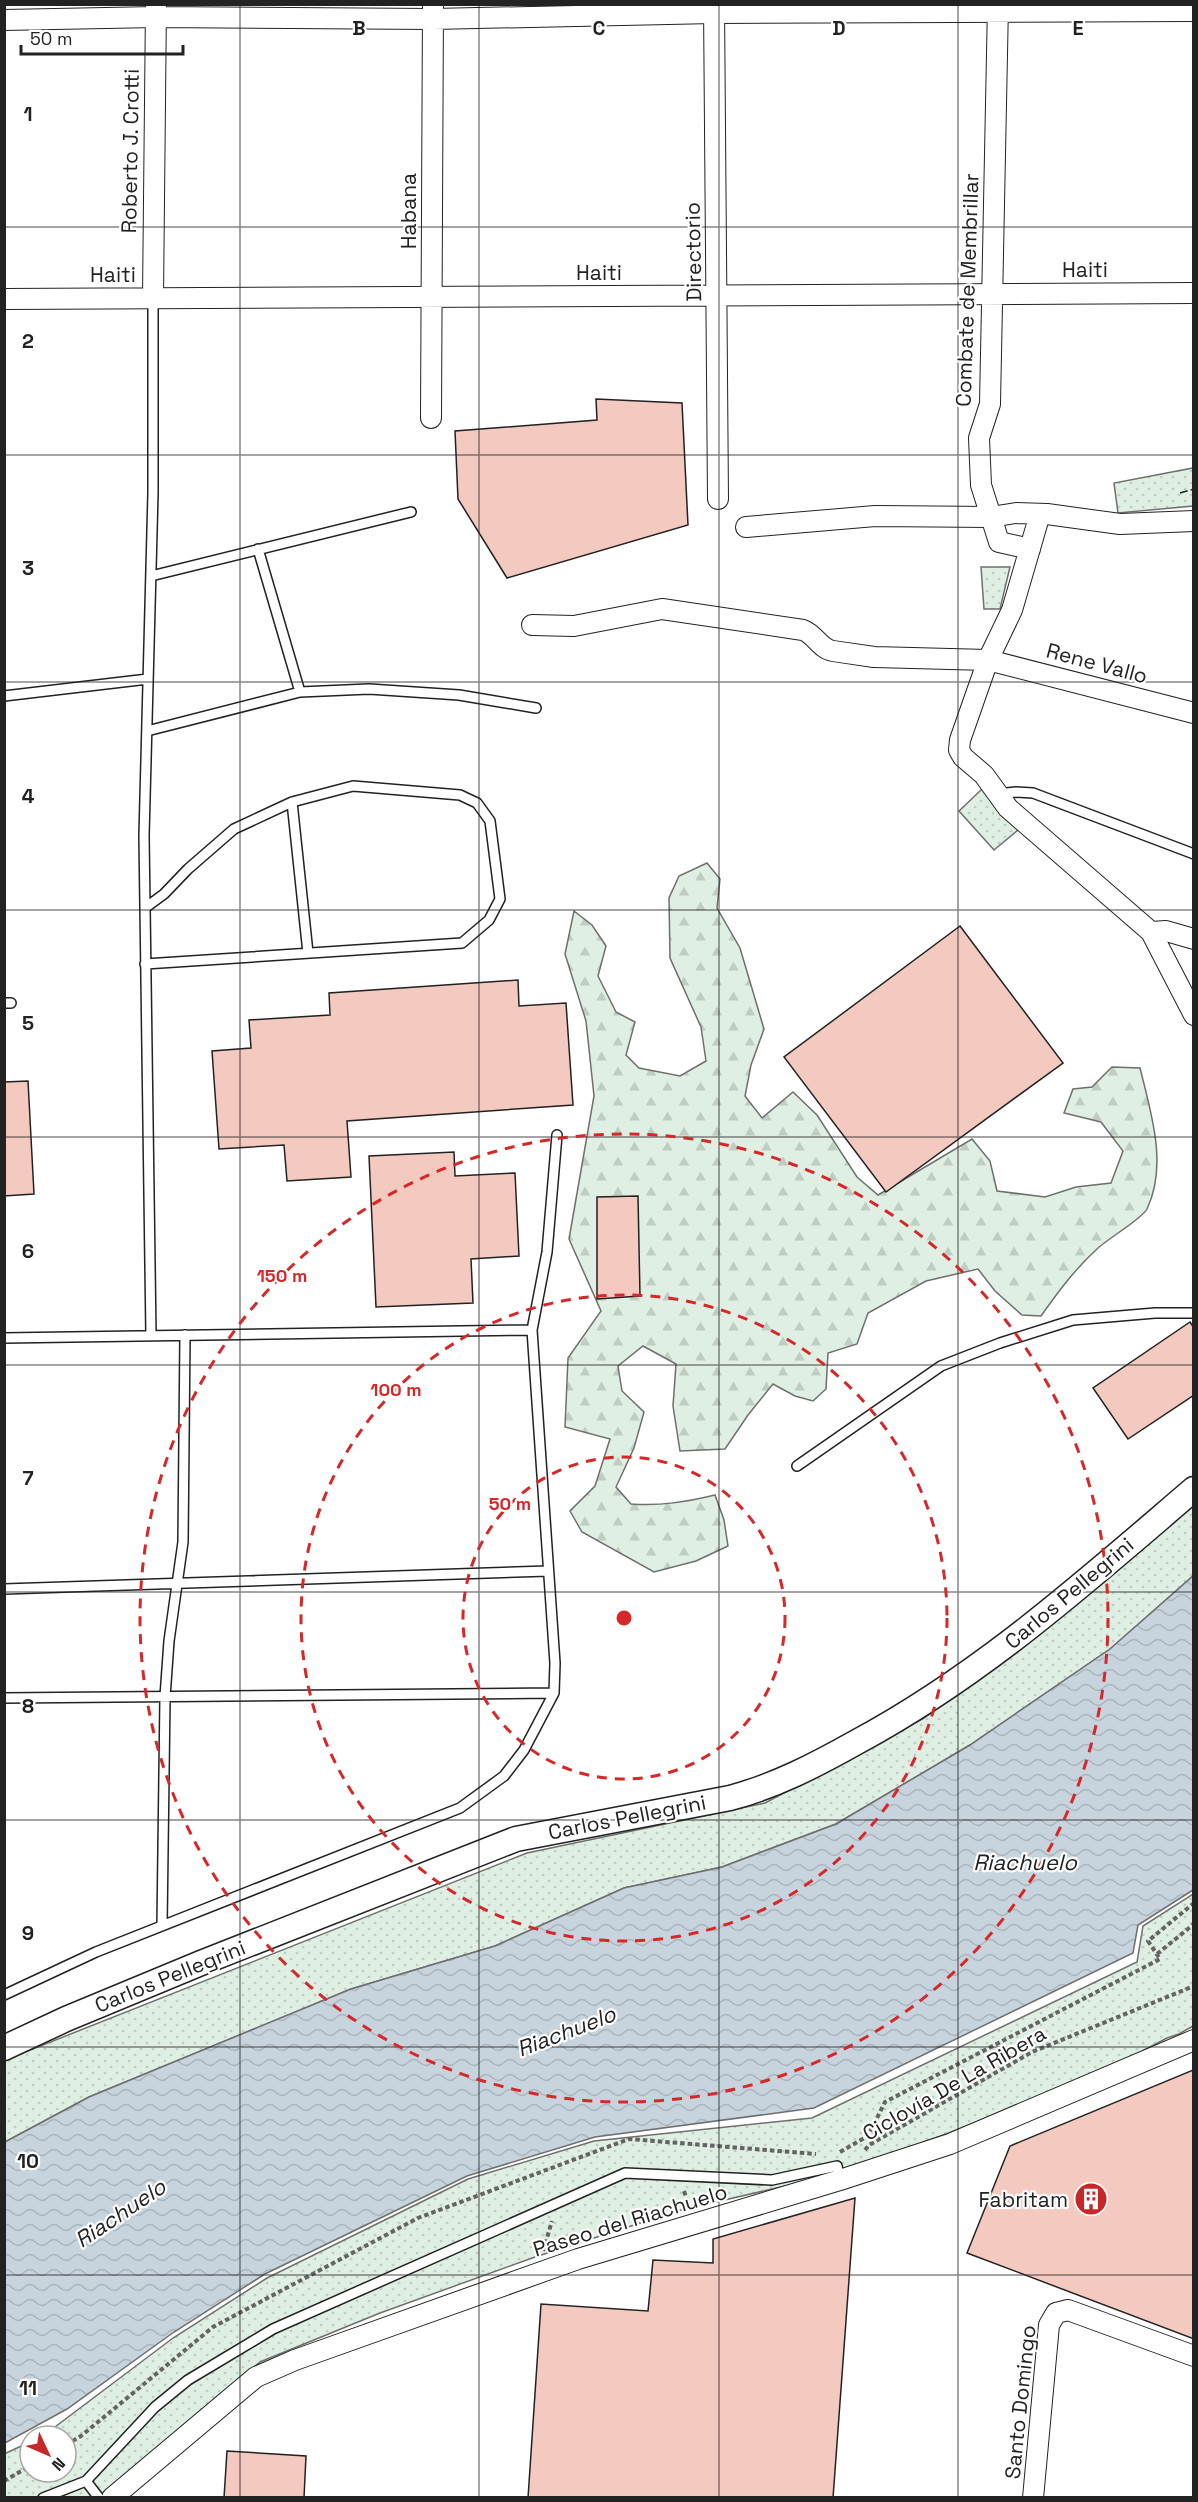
<svg xmlns="http://www.w3.org/2000/svg" width="1198" height="2502" viewBox="0 0 1198 2502" font-family="'Space Grotesk',sans-serif">
	<style>
		.grass { fill: url(#grass-dots); stroke: #6f6f6f; stroke-width: 1.5 }
		.forest { fill: url(#forest-firs); stroke: #6f6f6f; stroke-width: 1.5 }
		.water { fill: url(#water-waves); stroke: #6f6f6f; stroke-width: 1.5 }
		.building { fill: #f3c9c0; stroke: #222; stroke-width: 1.5 }
		.lines { fill: none; stroke-linecap: round; stroke-linejoin: round }
		.service-casing { stroke: #222; stroke-width: 12 }
		.minor-casing { stroke: #222; stroke-width: 22 }
		.tertiary-casing { stroke: #222; stroke-width: 27 }
		.path { stroke: #646464; stroke-width: 4; stroke-dasharray: 4.5 3; stroke-linecap: butt }
		.service { stroke: #fff; stroke-width: 9 }
		.minor { stroke: #fff; stroke-width: 20 }
		.tertiary { stroke: #fff; stroke-width: 24 }
		.fence { stroke: #222; stroke-width: 1.5; stroke-dasharray: 8 3; stroke-linecap: butt }
		.grid { fill: none; stroke: #222; stroke-width: 1.5; stroke-opacity: 0.55 }
		.ring { fill: none; stroke: #d62828; stroke-width: 3; stroke-dasharray: 10 8 }
		.labels { text-anchor: middle; dominant-baseline: central; stroke-width: 4.5; stroke-linejoin: round; paint-order: stroke }
		.street-label { font-size: 21px; fill: #222; stroke: #fff }
		.poi-label { font-size: 21px; fill: #222; stroke: #fff; text-anchor: end }
		.water-label { font-size: 22px; font-style: italic; fill: #222; stroke: #fff }
		.grid-label { font-size: 20px; text-anchor: middle; font-weight: bold; fill: #222; stroke: #fff; stroke-width: 4.5; stroke-linejoin: round; paint-order: stroke }
		.centre { fill: #d62828; stroke: #fff; stroke-width: 3 }
		.ring-label { font-size: 18px; text-anchor: middle; font-weight: bold; fill: #d62828; stroke: #fff; stroke-width: 4.5; stroke-linejoin: round; paint-order: stroke }
	</style>
	<defs>
		<pattern id="grass-dots" width="8" height="8" patternUnits="userSpaceOnUse" patternTransform="scale(1.5)"><rect width="8" height="8" fill="#e0efe3"/><path d="M2 2h.1M6 6h.1" fill="none" stroke="#c0cdc2" stroke-width="1.8" stroke-linecap="round"/></pattern>
		<pattern id="forest-firs" width="22" height="20" patternUnits="userSpaceOnUse" patternTransform="scale(1.5)"><rect width="22" height="20" fill="#e0efe3"/><path d="M5 1l3.5 6h-7zM16 11l3.5 6h-7z" fill="#c0cdc2"/></pattern>
		<pattern id="water-waves" width="16" height="10" patternUnits="userSpaceOnUse" patternTransform="scale(1.5)"><rect width="16" height="10" fill="#c7d3dd"/><path d="M0 5q4-4 8 0t8 0" fill="none" stroke="#abb5bd"/></pattern>
	</defs>
	<rect width="100%" height="100%" fill="#fff"/>
	<path class="grass" d="M1193 468V506L1118 513 1114 483Z
		M981 567H1010L1000 609H984Z
		M982 789 1018 830 994 850 959 811Z
		M1193 1501V1576L1110 1649 970 1745 836 1824 722 1867 624 1888 495 1946 351 1989 89 2097 5 2142V2060L527 1853 765 1803 924 1718 1096 1588Z
		M1193 1894V2026L1179 2034 1167 2038 1112 2067 946 2134 833 2175 681 2210 535 2257 380 2313 260 2362 98 2497H5L4 2454 30 2442V2472H66V2436H43L173 2338 267 2278 468 2179 594 2141 812 2118 1137 1962 1143 1926Z"/>
	<path class="forest" d="M707 863 720 879 717 908 740 948 764 1029 751 1065 745 1096 762 1118 793 1092 817 1115 857 1177 878 1195 972 1139 990 1161 997 1191 1045 1197 1076 1187 1111 1183 1123 1151 1101 1122 1064 1113 1073 1089 1092 1087 1112 1067 1140 1068C1151 1113 1168 1165 1147 1209 1142 1219 1107 1239 1097 1249 1075 1269 1058 1292 1041 1316L1022 1315 995 1291 978 1269 926 1281 868 1313 857 1344 828 1353 826 1389 813 1401 795 1396 773 1384 748 1415 725 1449 680 1451 673 1406 676 1364 643 1346 618 1366 622 1391 644 1412 634 1448 616 1487 631 1504C661 1506 686 1502 715 1495L724 1520 728 1546 696 1561 654 1572 582 1532 570 1511 595 1486 610 1439 565 1427 568 1358 601 1311 569 1239 594 1096 586 1021 565 954 574 911 592 925 606 946 598 976 616 1012 635 1022 626 1055 639 1068 680 1076 706 1061 701 1027 670 958 669 898 679 876Z"/>
	<path class="water" d="M1193 1576V1890L1138 1925 1133 1953 814 2108 595 2137 467 2176 265 2274 174 2332 67 2409 5 2443V2142L89 2097 351 1989 495 1946 624 1888 722 1867 836 1824 970 1745 1110 1649Z"/>
	<path class="building" d="M596 399 682 403 688 525 507 578 458 499 455 431 597 420Z
		M960 926 1063 1063 886 1192 784 1057Z
		M518 980 519 1006 566 1003 573 1105 347 1121 351 1177 287 1181 284 1145 219 1149 212 1051 251 1048 249 1020 330 1015 329 993Z
		M28 1081 34 1194 4 1196V1082Z
		M454 1152 455 1176 515 1173 519 1256 471 1259 473 1303 376 1307 369 1156Z
		M638 1196 640 1296 597 1299V1197Z
		M1190 1322 1194 1328V1395L1128 1439 1093 1388Z
		M1193 2070 1194 2339 967 2253 1010 2146Z
		M855 2198 833 2498H528L541 2304 648 2311 653 2260 713 2263V2239Z
		M227 2451 306 2456 304 2498H224Z"/>
	<g class="lines">
		<g class="service-casing">
			<path id="service" d="M258 549 300 692
				M151 576 411 512
				M4 696 148 679
				M147 731 300 692 369 689 459 695 536 708
				M997 794 1016 792 1033 793 1194 854
				M292 802 308 953
				M145 908 164 894 188 869 234 829 292 802 353 786 460 795 477 803 490 821 500 899 489 920 462 943 145 964
				M4 1003H11
				M151 1336 144 836 153 493V298
				M4 1338 532 1330
				M797 1466 941 1366 1000 1343 1073 1320 1155 1313H1194
				M4 1589 548 1571
				M4 1698 554 1693
				M162 1926 165 1697 169 1641 183 1542 185 1335
				M4 1995 96 1952 460 1808 504 1776 524 1750 554 1693 555 1663 532 1330 547 1252 557 1135
				M86 2481 99 2498
				M43 2498 86 2481 155 2407 188 2380 273 2329 625 2173 772 2180 837 2166 840 2180"/>
		</g>
		<g class="minor-casing">
			<path id="minor" d="M714 4 718 499
				M998 4 990 404 979 438 981 485 999 542 1030 549
				M4 20 156 17 433 19 714 13 1194 11
				M153 298 156 4
				M4 299 1194 293
				M431 418 433 4
				M1040 514 1012 610 988 660 960 740 959 750 963 757 984 775 1008 808 1151 932 1194 1015
				M746 527 875 516 991 517 1016 513 1047 514 1120 524 1194 521
				M532 625 574 626 662 609 803 630C816 635 820 649 833 651L874 657 988 660 1194 713
				M1151 932 1166 931 1194 939
				M112 2498 256 2377 295 2360 578 2259 840 2180 950 2144 1194 2040
				M1033 2498 1049 2325 1056 2313 1068 2310 1194 2356"/>
		</g>
		<g class="tertiary-casing">
			<path id="tertiary" d="M4 2048 66 2019 201 1963 516 1839 730 1798C775 1786 814 1766 855 1743 982 1675 1085 1582 1194 1489"/>
		</g>
		<path class="path" d="M1157 1954 1194 1924
			M865 2150 869 2145 1032 2052 1194 1986
			M840 2152 868 2136 885 2102 1160 1959 1148 1941 1194 1903
			M684 2191 689 2206
			M543 2251 552 2221
			M66 2445 81 2436 213 2327 418 2218 629 2139 816 2154
			M4 2481 30 2466"/>
		<use href="#service" class="service"/>
		<use href="#minor" class="minor"/>
		<use href="#tertiary" class="tertiary"/>
		<path class="fence" d="M1180 493 1194 489"/>
	</g>
	<path class="grid" d="M240 4V2498M479 4V2498M719 4V2498M958 4V2498M4 227H1194M4 455H1194M4 682H1194M4 910H1194M4 1137H1194M4 1365H1194M4 1592H1194M4 1820H1194M4 2047H1194M4 2275H1194"/>
	<g class="ring">
		<circle cx="624" cy="1618" r="161"/>
		<circle cx="624" cy="1618" r="323"/>
		<circle cx="624" cy="1618" r="484"/>
	</g>
	<defs>
		<g id="building-disc" transform="scale(1.725)"><circle r="9.5" fill="#c62828" stroke="#fff"/><path d="M-4-6H4V6H1V3H-1V6H-4ZM-2.5-4.3h1.7v1.8h-1.7ZM.8-4.3h1.7v1.8H.8ZM-2.5-1h1.7V.8h-1.7ZM.8-1h1.7V.8H.8Z" fill="#fff"/></g>
	</defs>
	<g fill-rule="evenodd">
		<use href="#building-disc" x="1091" y="2199"/>
	</g>
	<g class="labels">
		<g class="street-label">
			<text transform="translate(130 151) rotate(-89)">Roberto J. Crotti</text>
			<text transform="translate(408 211) rotate(-90)">Habana</text>
			<text transform="translate(693 252) rotate(-91)">Directorio</text>
			<text x="1085" y="269">Haiti</text>
			<text x="599" y="272">Haiti</text>
			<text x="113" y="274">Haiti</text>
			<text transform="translate(967 290) rotate(-88)">Combate de Membrillar</text>
			<text transform="translate(1097 663) rotate(15)">Rene Vallo</text>
			<text transform="translate(1069 1593) rotate(-40)">Carlos Pellegrini</text>
			<text transform="translate(627 1817) rotate(-11)">Carlos Pellegrini</text>
			<text transform="translate(170 1976) rotate(-22)">Carlos Pellegrini</text>
			<text transform="translate(954 2083) rotate(-30)">Ciclovía De La Ribera</text>
			<text transform="translate(630 2220) rotate(-17)">Paseo del Riachuelo</text>
			<text transform="translate(1020 2402) rotate(-84)">Santo Domingo</text>
		</g>
		<g class="poi-label">
			<text x="1068" y="2199">Fabritam</text>
		</g>
		<g class="water-label">
			<text x="1025" y="1862">Riachuelo</text>
			<text transform="translate(566 2031) rotate(-21)">Riachuelo</text>
			<text transform="translate(120 2213) rotate(-34)">Riachuelo</text>
		</g>
	</g>
	<g class="grid-label">
		<text x="359" y="35">B</text>
		<text x="599" y="35">C</text>
		<text x="839" y="35">D</text>
		<text x="1078" y="35">E</text>
		<text x="28" y="121">1</text>
		<text x="28" y="348">2</text>
		<text x="28" y="575">3</text>
		<text x="28" y="803">4</text>
		<text x="28" y="1030">5</text>
		<text x="28" y="1258">6</text>
		<text x="28" y="1485">7</text>
		<text x="28" y="1713">8</text>
		<text x="28" y="1940">9</text>
		<text x="28" y="2168">10</text>
		<text x="28" y="2395">11</text>
	</g>
	<circle cx="624" cy="1618" r="9" class="centre"/>
	<g class="ring-label">
		<text x="282" y="1282">150 m</text>
		<text x="396" y="1396">100 m</text>
		<text x="510" y="1510">50 m</text>
	</g>
	<rect width="1198" height="2502" fill="none" stroke="#222222" stroke-width="12"/>
	<g transform="translate(48 2454) rotate(134)"><circle r="28" fill="#ffffff" stroke="#a7a7a7" stroke-width="1.5"/>
	<path d="M0-4.5L10 22L0 15L-10 22Z" fill="#c62828"/>
	<text y="-9" font-size="16" font-weight="bold" text-anchor="middle" fill="#222222">N</text>
	</g>
	<path d="M21 45v9h162v-9" fill="none" stroke="#222222" stroke-width="3"/>
	<text x="30" y="45" font-size="18" fill="#222222" stroke="#ffffff" stroke-width="4.5" paint-order="stroke">50 m</text>
</svg>
